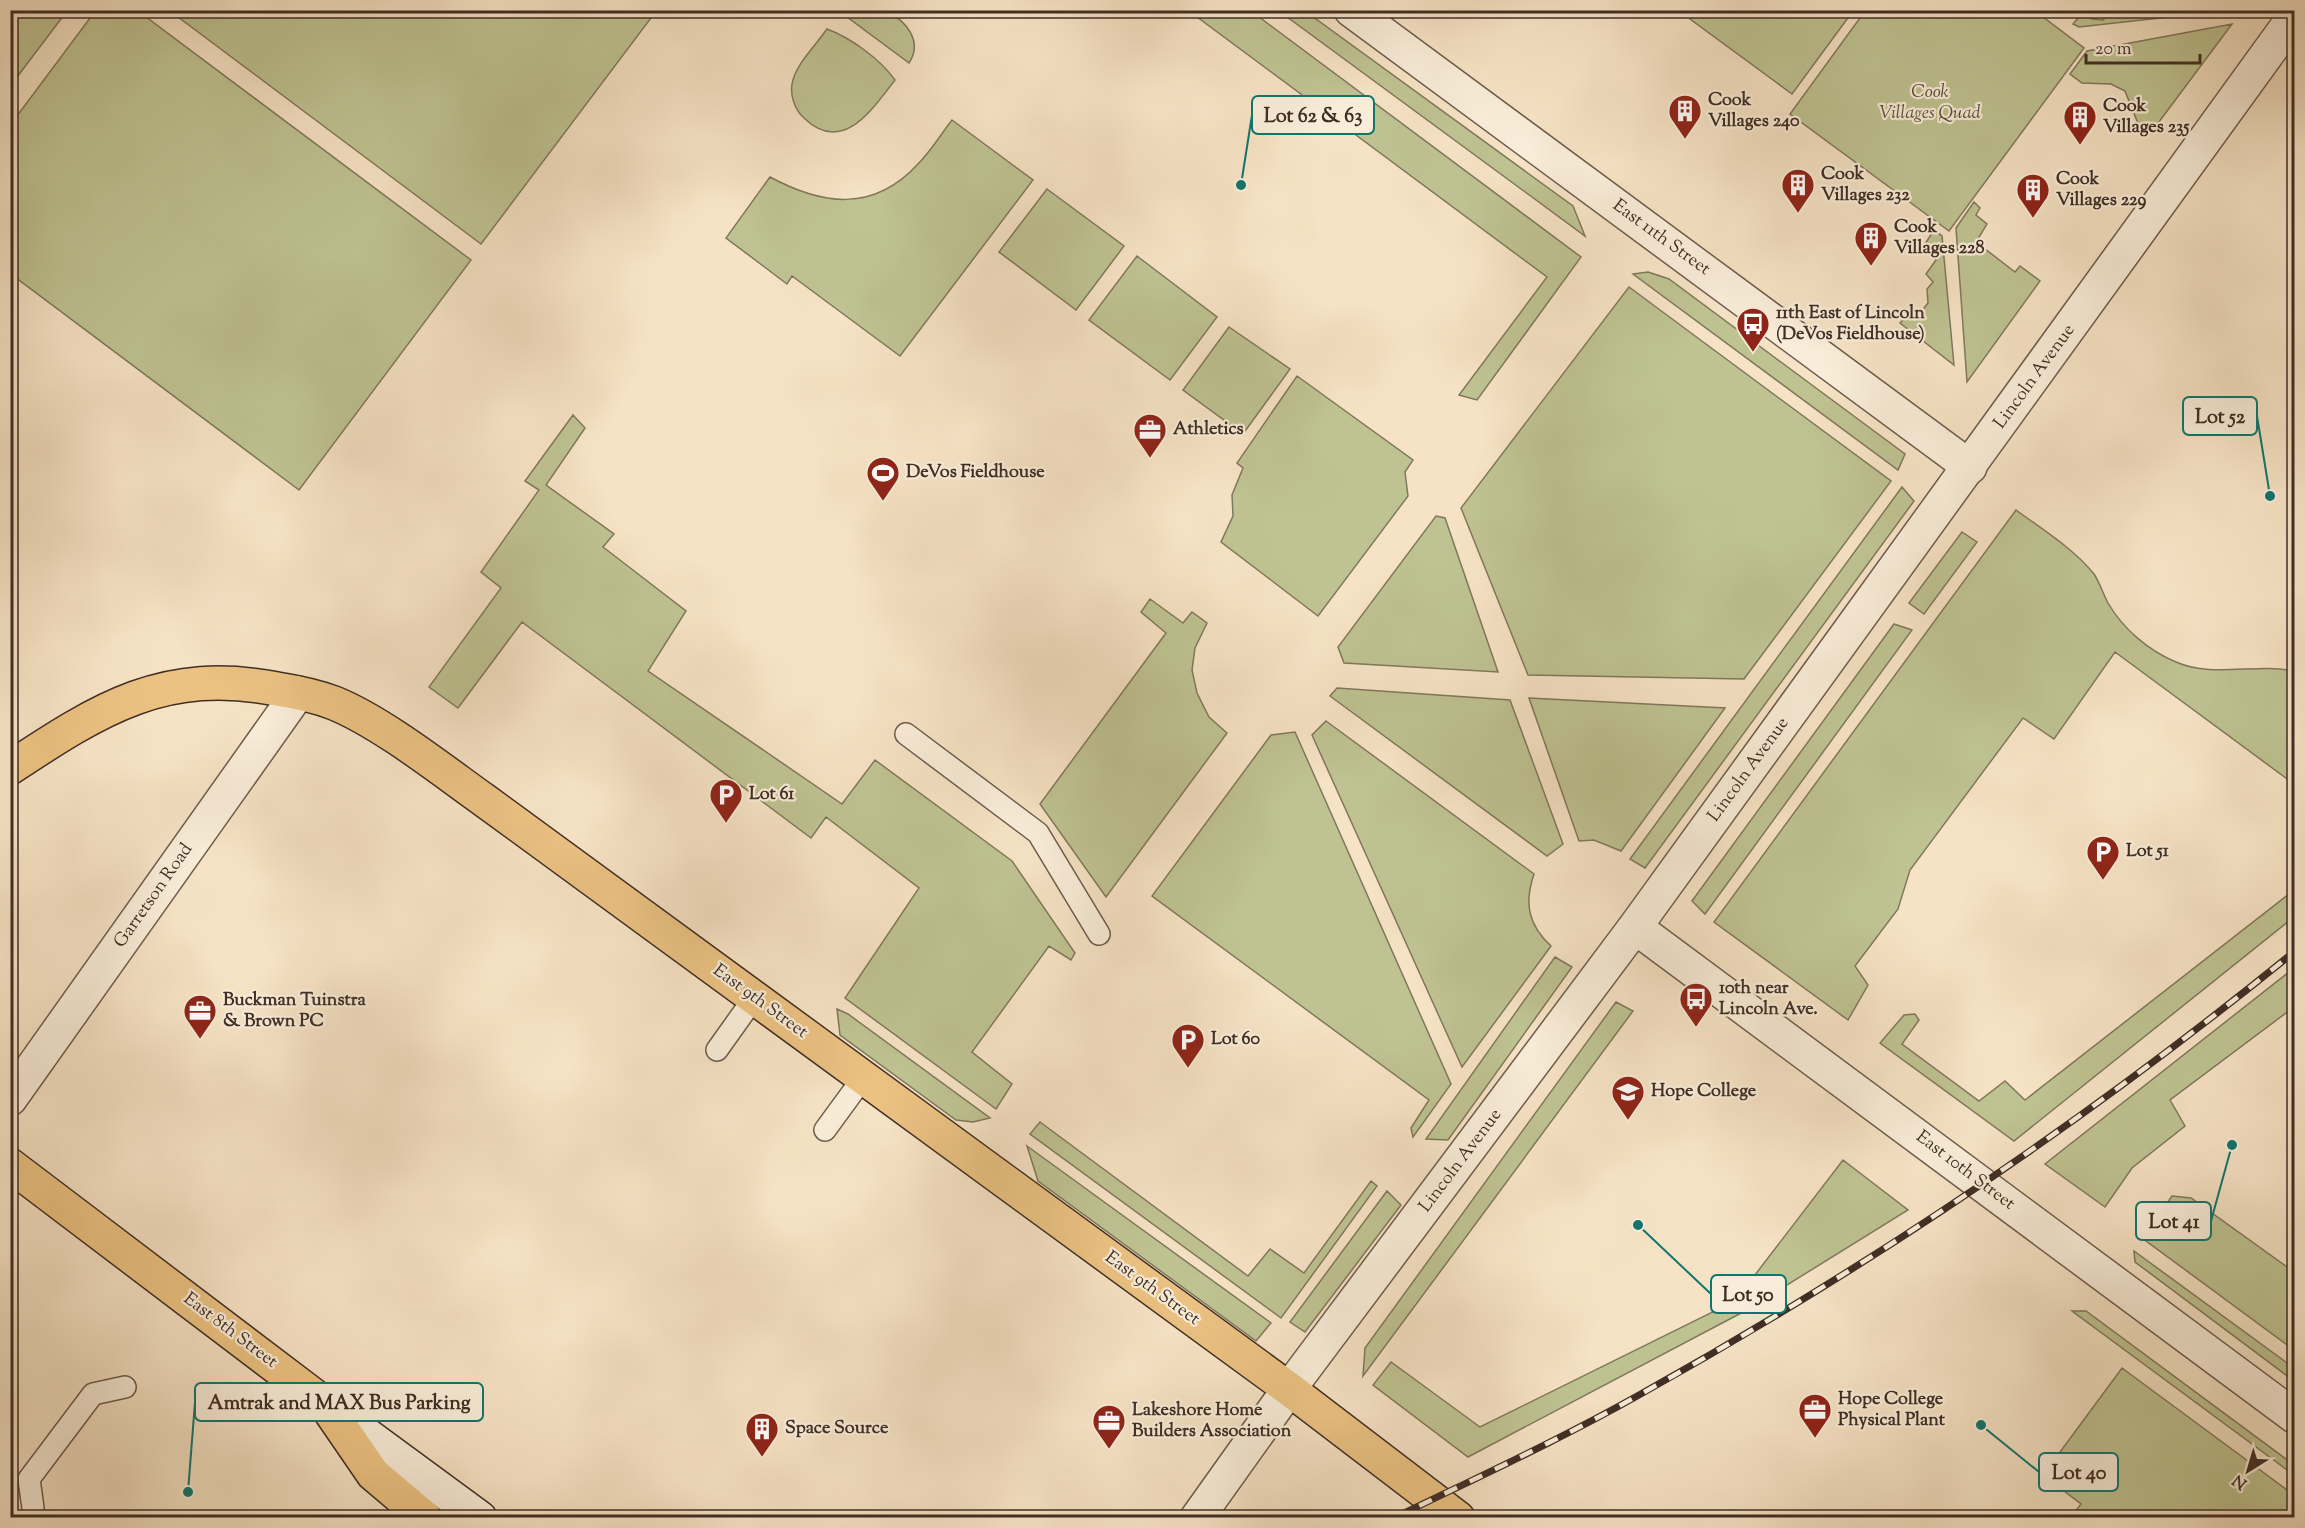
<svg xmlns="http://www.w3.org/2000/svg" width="2305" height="1528" viewBox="0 0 2305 1528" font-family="'Sorts Mill Goudy',serif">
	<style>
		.green { fill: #bfc392; stroke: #80785c; stroke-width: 1.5 }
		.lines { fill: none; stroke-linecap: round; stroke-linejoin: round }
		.service-casing { stroke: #6e5b4d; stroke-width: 24 }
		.minor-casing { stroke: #6e5b4d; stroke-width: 36 }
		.tertiary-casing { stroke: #6e5b4d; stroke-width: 36 }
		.secondary-casing { stroke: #402e25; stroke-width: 36 }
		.primary-casing { stroke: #402e25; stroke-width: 36 }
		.service { stroke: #f9edd9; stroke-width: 21 }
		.minor { stroke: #f9edd9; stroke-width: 33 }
		.tertiary { stroke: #f9edd9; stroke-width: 33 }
		.secondary { stroke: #f9edd9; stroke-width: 33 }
		.primary { stroke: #ebc282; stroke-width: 33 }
		.rail-casing { stroke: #402e25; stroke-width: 7 }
		.rail { stroke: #f9edd9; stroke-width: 4.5; stroke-dasharray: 14; stroke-linecap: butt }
		.labels { text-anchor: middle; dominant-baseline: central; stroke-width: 4.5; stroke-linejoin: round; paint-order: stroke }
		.park-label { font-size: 18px; font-style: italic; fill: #594c3b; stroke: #f9edd9 }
		.poi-label { font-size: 18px; font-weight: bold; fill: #402e25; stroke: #f9edd9; text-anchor: start }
		.street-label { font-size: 18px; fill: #402e25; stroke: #f9edd9 }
		.leader { fill: none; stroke: #0f766e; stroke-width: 2 }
		.callout-dot { fill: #0f766e; stroke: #f9edd9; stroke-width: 2 }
		.callout { fill: #f9edd9; stroke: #0f766e; stroke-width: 2 }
		.callout-label { font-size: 20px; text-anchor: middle; font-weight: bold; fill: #402e25 }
	</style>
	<rect width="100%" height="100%" fill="#f6e3c5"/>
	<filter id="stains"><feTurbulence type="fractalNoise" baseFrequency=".00333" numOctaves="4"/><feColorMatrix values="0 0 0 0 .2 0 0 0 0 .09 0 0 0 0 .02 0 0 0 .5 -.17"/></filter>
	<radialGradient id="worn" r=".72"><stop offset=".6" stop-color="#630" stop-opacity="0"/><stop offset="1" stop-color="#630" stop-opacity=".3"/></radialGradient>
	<path class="green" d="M11 10 67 11 11 85 10 11Z
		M96 10 138 11 471 260 299 490 11 274V124Z
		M649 10 654 14 481 244 170 11Z
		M839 11C852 10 874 6 886 11 907 21 923 42 909 63Z
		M1189 11H1251L1581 257 1477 400 1459 395 1547 277Z
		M1279 11H1305L1573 206 1585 236Z
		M1687 11 1852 10 1853 11 1792 94 1690 19Z
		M1865 11H2035L2084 48 1949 231 1790 114Z
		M2110 11 2223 10 2224 11 2079 27 2073 24 2083 12 2092 19 2103 20Z
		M2232 24 2150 134 2139 126 2125 91 2111 84 2082 83 2070 74 2087 51Z
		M827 29C851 38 880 59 895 80 873 108 843 156 804 118 795 110 790 96 792 84 795 65 816 45 827 29Z
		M952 120 1033 180 900 356 792 276 787 284 726 238 770 177C822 205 873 213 918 164 931 151 941 134 952 120Z
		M1047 189 1124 246 1076 310 999 252Z
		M1974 202 1980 208 1976 215 1987 224 1976 242 2015 272 2020 266 2040 281 1967 382 1956 228Z
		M1934 230 1942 236 1954 365 1900 323 1906 317 1918 316 1928 303 1927 289 1933 282 1926 274 1936 260 1923 247Z
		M1137 256 1217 317 1170 380 1089 320Z
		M1648 272 1669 279 1905 454 1898 470 1633 274Z
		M1629 287 1891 481 1744 679 1528 675 1461 508Z
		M1229 327 1290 369 1243 434 1183 390Z
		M1297 376 1413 460 1405 472 1408 496 1318 616 1221 542 1233 516 1232 495 1243 468 1237 463Z
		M573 415 585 428 546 485 614 534 603 547 686 611 648 671 842 804 875 760 1012 861 1075 953 1071 960 1049 946 972 1052 1012 1084 996 1109 845 998 919 888 826 817 811 838 522 622 458 708 429 687 501 588 481 572 539 490 525 481Z
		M1902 487 1914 501 1645 868 1630 859Z
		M2016 510C2043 530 2073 548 2094 574 2100 583 2103 594 2108 603 2123 629 2149 651 2176 662 2212 678 2257 663 2294 671V784L2115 652 2054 739 2023 718 1910 870 1898 909 1855 966 1868 985 1848 1020 1714 922Z
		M1436 516 1445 518 1498 672 1344 663 1338 647Z
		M1962 532 1977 542 1924 614 1909 603Z
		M1150 599 1183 623 1192 612 1207 623 1195 648 1192 670 1197 693 1209 717 1227 733 1106 897 1040 804 1166 633 1141 612Z
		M1894 624 1912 630 1705 914 1692 901Z
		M1337 688 1510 700 1563 844 1547 856 1330 696Z
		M1529 698 1725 708 1621 851 1594 840 1579 841Z
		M1326 721 1534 874C1524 903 1528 925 1551 946L1462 1067 1312 735Z
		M1295 732 1451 1084 1413 1137 1411 1128 1429 1100 1152 896 1271 735Z
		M2294 890V917L2014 1141 1880 1043 1904 1015 1915 1014 1919 1020 1902 1044 1979 1101 2005 1081 2025 1100Z
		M1555 957 1572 967 1448 1140 1426 1139Z
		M2294 968V1007L2170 1100 2185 1126 2132 1168 2105 1207 2045 1164Z
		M1616 1002 1633 1011 1363 1376 1365 1348Z
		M837 1009 848 1014 990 1118 973 1122 956 1120 840 1035Z
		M1040 1122 1248 1276 1270 1249 1304 1273 1371 1181 1377 1186 1281 1318 1030 1134Z
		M1027 1146 1271 1323 1256 1341 1038 1181Z
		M1843 1160 1908 1210 1745 1311 1468 1457 1373 1385 1391 1362 1480 1427 1735 1301Z
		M1387 1191 1401 1205 1305 1332 1290 1322Z
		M2172 1196 2191 1198 2294 1272V1350L2142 1238Z
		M2134 1251 2294 1368V1381L2135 1262Z
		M2072 1311H2086L2294 1465V1475Z
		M2122 1368 2294 1495V1517H2071L2081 1504 2043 1475Z"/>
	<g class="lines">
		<g class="service-casing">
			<path id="service" d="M906 734 1038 833 1099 934
				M717 1050 754 998
				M825 1130 863 1078
				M33 1508 29 1479 93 1394 125 1387"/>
		</g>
		<g class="minor-casing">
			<path id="minor" d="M1351 10 1970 467
				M10 1099 298 693"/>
		</g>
		<g class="tertiary-casing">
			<path id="tertiary" d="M1635 927 2294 1416
				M1197 1518 1289 1389 1635 927 2294 17"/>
		</g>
		<g class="secondary-casing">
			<path id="secondary" d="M329 1407 480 1518"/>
		</g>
		<g class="primary-casing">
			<path id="primary" d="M10 768C101 708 165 667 277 689 296 692 316 696 334 703 381 722 442 770 484 800L1289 1389 1458 1518
				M10 1165 325 1404 373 1474 425 1518"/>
		</g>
		<use href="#service" class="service"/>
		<use href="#minor" class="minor"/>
		<use href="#tertiary" class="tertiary"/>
		<use href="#secondary" class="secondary"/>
		<use href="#primary" class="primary"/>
		<g class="rail-casing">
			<path id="rail" d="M1394 1518C1476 1478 1559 1440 1639 1395 1869 1267 2090 1118 2294 952"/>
		</g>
		<use href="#rail" class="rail"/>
	</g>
	<defs>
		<g id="building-pin" transform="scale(1.725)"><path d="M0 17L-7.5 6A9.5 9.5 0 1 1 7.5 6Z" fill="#8f2418" stroke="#f9edd9"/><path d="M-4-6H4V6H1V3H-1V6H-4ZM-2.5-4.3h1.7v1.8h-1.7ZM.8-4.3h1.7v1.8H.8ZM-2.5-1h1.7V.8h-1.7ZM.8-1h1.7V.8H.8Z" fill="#fff"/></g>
		<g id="bus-pin" transform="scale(1.725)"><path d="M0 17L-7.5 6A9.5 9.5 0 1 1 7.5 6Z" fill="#8f2418" stroke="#f9edd9"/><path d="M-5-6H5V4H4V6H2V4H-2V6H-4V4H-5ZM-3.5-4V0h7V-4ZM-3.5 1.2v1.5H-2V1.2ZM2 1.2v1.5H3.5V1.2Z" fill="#fff"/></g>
		<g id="office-pin" transform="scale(1.725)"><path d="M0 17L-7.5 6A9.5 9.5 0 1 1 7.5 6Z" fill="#8f2418" stroke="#f9edd9"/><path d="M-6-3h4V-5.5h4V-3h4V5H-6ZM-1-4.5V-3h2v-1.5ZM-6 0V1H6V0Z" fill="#fff"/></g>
		<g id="stadium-pin" transform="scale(1.725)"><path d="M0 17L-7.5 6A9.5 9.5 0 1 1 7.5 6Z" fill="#8f2418" stroke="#f9edd9"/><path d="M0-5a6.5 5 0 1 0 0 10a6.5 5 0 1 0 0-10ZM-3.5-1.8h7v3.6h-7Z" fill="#fff"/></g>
		<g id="parking-pin" transform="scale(1.725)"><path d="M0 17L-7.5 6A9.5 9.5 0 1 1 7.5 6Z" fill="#8f2418" stroke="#f9edd9"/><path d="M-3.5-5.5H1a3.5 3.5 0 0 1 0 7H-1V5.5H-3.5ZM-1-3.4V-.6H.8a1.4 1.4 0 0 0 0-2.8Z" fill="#fff"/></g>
		<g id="university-pin" transform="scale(1.725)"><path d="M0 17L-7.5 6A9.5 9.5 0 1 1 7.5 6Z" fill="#8f2418" stroke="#f9edd9"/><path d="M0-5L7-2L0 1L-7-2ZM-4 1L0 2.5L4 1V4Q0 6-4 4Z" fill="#fff"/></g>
	</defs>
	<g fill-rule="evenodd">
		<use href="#building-pin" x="1685" y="111"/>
		<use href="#building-pin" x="2080" y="117"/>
		<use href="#building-pin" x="1798" y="185"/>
		<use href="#building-pin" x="2033" y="190"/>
		<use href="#building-pin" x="1871" y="238"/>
		<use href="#bus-pin" x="1753" y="324"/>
		<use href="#office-pin" x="1150" y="430"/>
		<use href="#stadium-pin" x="883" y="473"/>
		<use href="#parking-pin" x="726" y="795"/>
		<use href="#parking-pin" x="2103" y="852"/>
		<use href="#bus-pin" x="1696" y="999"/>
		<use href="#office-pin" x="200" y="1011"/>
		<use href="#parking-pin" x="1188" y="1040"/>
		<use href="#university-pin" x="1628" y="1092"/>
		<use href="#office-pin" x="1815" y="1410"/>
		<use href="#office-pin" x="1109" y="1421"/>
		<use href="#building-pin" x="762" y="1429"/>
	</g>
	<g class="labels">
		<g class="park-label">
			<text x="1930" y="93">Cook<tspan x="1930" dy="21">Villages Quad</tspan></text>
		</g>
		<g class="poi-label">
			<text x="1708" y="101">Cook<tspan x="1708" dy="21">Villages 240</tspan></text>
			<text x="2103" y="107">Cook<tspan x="2103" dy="21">Villages 235</tspan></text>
			<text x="1821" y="175">Cook<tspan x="1821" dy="21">Villages 232</tspan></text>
			<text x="2056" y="180">Cook<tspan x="2056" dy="21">Villages 229</tspan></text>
			<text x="1894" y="228">Cook<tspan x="1894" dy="21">Villages 228</tspan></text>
			<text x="1776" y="314">11th East of Lincoln<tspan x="1776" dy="21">(DeVos Fieldhouse)</tspan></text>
			<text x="1173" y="430">Athletics</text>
			<text x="906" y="473">DeVos Fieldhouse</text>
			<text x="749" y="795">Lot 61</text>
			<text x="2126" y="852">Lot 51</text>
			<text x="1719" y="989">10th near<tspan x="1719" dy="21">Lincoln Ave.</tspan></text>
			<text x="223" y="1001">Buckman Tuinstra<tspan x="223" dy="21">&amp; Brown PC</tspan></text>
			<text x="1211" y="1040">Lot 60</text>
			<text x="1651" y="1092">Hope College</text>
			<text x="1838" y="1400">Hope College<tspan x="1838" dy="21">Physical Plant</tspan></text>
			<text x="1132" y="1411">Lakeshore Home<tspan x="1132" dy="21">Builders Association</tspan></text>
			<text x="785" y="1429">Space Source</text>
		</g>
		<g class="street-label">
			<text transform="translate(1661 238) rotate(36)">East 11th Street</text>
			<text transform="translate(2035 377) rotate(-54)">Lincoln Avenue</text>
			<text transform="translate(1749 770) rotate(-54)">Lincoln Avenue</text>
			<text transform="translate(154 896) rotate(-55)">Garretson Road</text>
			<text transform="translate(760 1002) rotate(36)">East 9th Street</text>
			<text transform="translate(1461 1161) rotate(-53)">Lincoln Avenue</text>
			<text transform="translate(1965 1171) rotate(37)">East 10th Street</text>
			<text transform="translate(1152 1289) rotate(36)">East 9th Street</text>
			<text transform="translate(230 1331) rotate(37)">East 8th Street</text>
		</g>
	</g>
	<path class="leader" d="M1241 185L1252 115M2270 496L2257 416M2232 1145L2211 1221M1638 1225L1711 1294M188 1492L195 1402M1981 1425L2039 1472"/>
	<g class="callout-dot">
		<circle cx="1241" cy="185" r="6"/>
		<circle cx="2270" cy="496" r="6"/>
		<circle cx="2232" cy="1145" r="6"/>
		<circle cx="1638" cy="1225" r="6"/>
		<circle cx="188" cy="1492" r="6"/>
		<circle cx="1981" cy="1425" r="6"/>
	</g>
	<g class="callout">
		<rect x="1252" y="96" width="122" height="38" rx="6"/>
		<rect x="2183" y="397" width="74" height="38" rx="6"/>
		<rect x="2136" y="1202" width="75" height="38" rx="6"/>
		<rect x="1711" y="1275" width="75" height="38" rx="6"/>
		<rect x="195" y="1383" width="288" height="38" rx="6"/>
		<rect x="2039" y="1453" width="79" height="38" rx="6"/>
	</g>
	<g class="callout-label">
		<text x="1313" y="122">Lot 62 &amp; 63</text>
		<text x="2220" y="423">Lot 52</text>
		<text x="2174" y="1228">Lot 41</text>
		<text x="1748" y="1301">Lot 50</text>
		<text x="339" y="1409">Amtrak and MAX Bus Parking</text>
		<text x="2079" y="1479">Lot 40</text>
	</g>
	<rect width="2305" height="1528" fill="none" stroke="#f6e3c5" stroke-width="36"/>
	<rect x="12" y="12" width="2281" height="1504" fill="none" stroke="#402e25" stroke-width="3"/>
	<rect x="18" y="18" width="2269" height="1492" fill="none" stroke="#402e25" stroke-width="1.5"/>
	<g transform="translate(2248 1471) rotate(217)" stroke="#f9edd9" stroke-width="4.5" paint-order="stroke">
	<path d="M0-4.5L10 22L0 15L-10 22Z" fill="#402e25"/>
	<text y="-9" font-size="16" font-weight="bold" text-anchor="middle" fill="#402e25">N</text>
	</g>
	<path d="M2086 54v9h114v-9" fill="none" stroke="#402e25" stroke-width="3"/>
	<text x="2095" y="54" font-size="18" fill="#402e25" stroke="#f9edd9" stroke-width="4.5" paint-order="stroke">20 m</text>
	<rect width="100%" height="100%" filter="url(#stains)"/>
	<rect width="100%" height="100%" fill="url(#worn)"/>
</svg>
